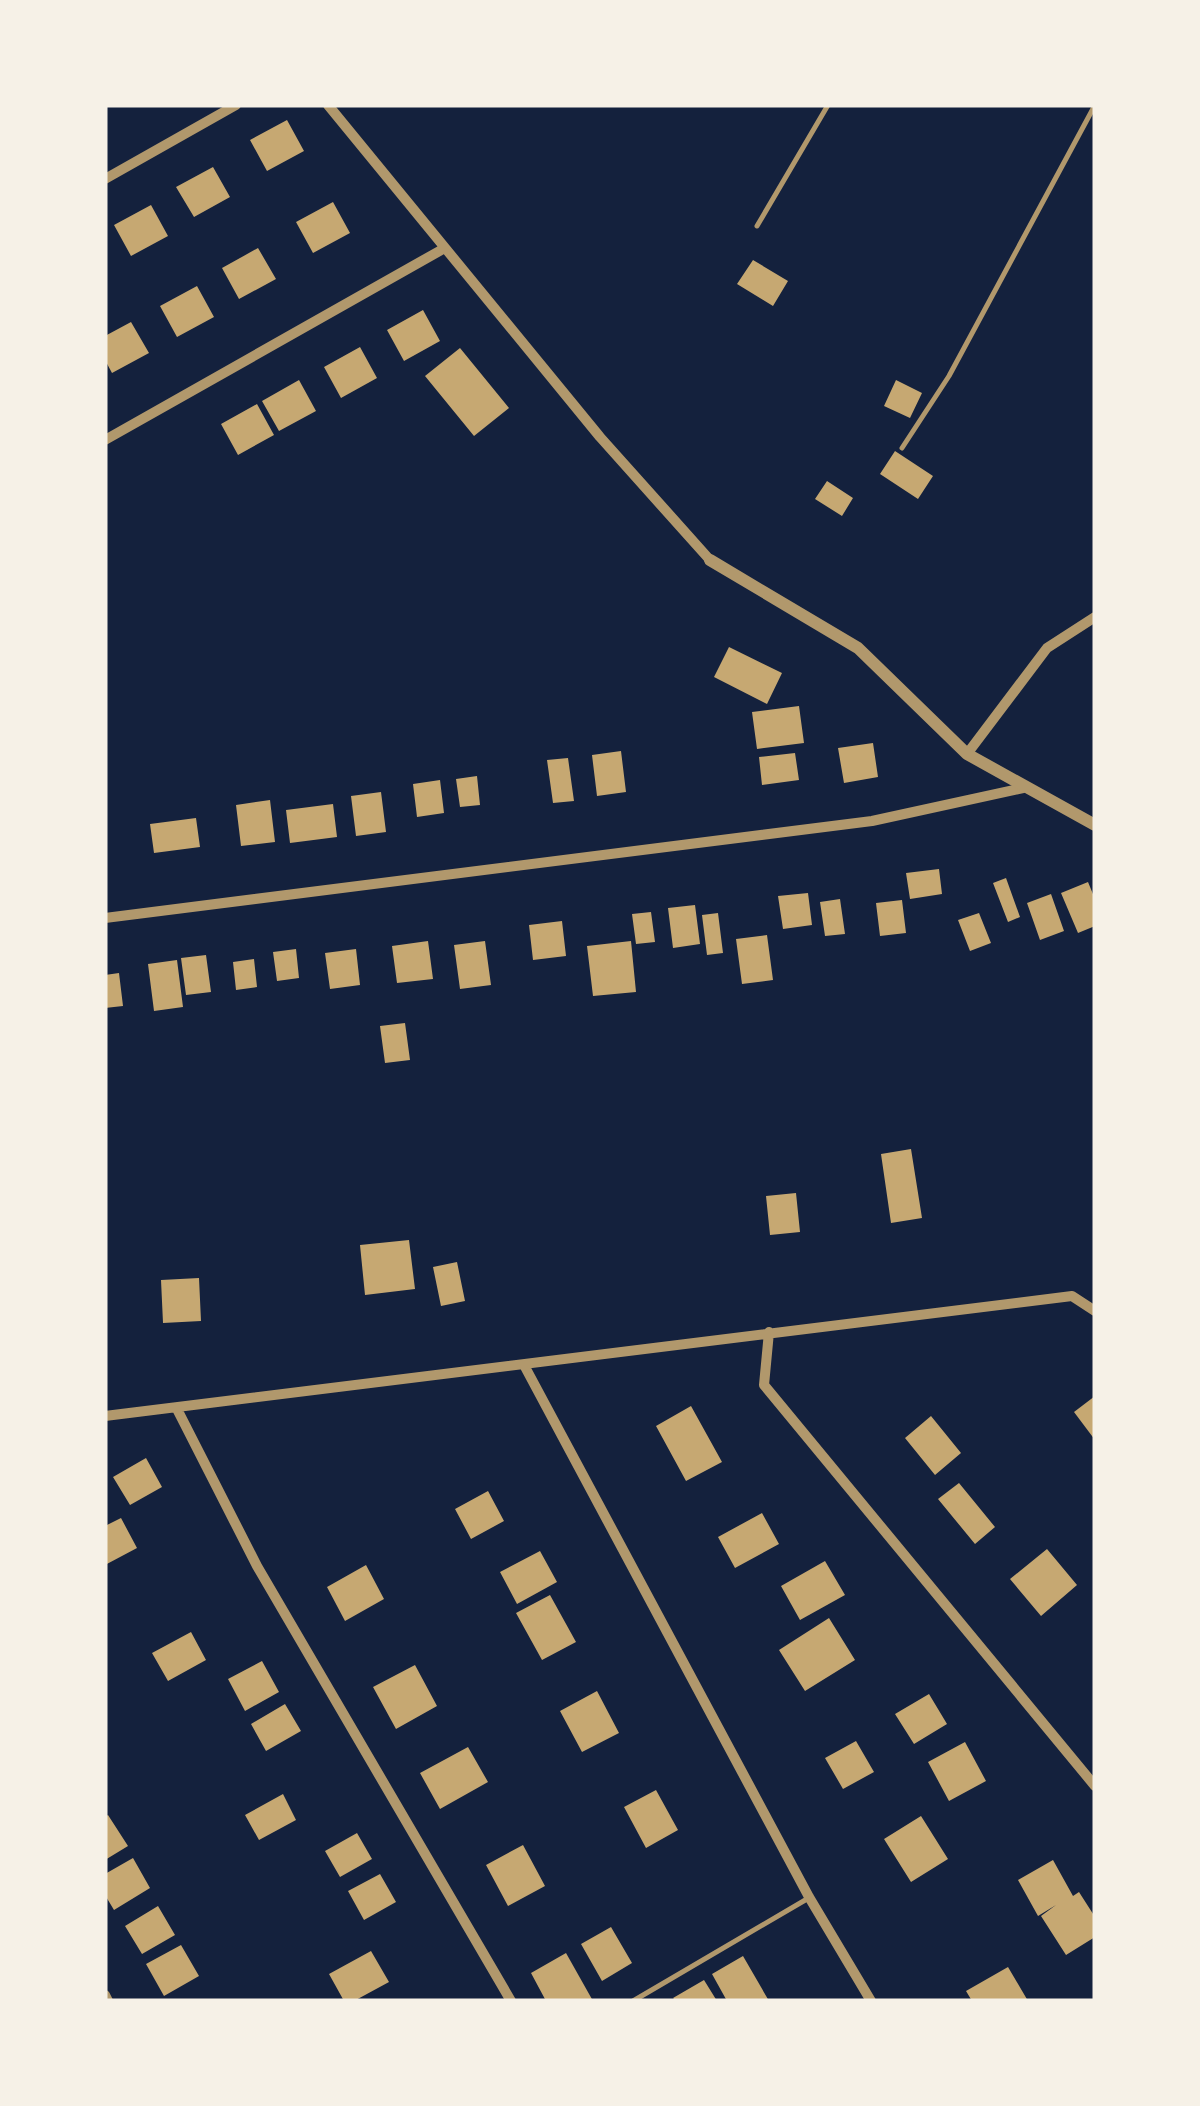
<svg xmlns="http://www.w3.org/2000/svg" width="1200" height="2106" viewBox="0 0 1200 2106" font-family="'PT Sans',sans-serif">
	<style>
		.building { fill: #c6a872 }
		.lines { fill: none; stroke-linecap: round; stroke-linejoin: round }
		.service { stroke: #b1986c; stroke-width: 5 }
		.minor { stroke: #b1986c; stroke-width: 10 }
		.tertiary { stroke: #b1986c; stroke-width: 12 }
	</style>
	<rect width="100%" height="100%" fill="#14213d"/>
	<path class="building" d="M287 120 304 151 267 171 250 140Z
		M213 167 230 197 194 217 176 187Z
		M333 202 350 233 313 253 296 222Z
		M151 205 168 236 131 256 114 225Z
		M258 248 276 279 239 299 222 268Z
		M753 260 788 281 773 306 737 284Z
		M197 286 214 317 177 337 160 306Z
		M423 310 440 341 404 361 387 330Z
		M131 322 149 353 112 373 105 360V336Z
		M360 347 377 378 341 398 324 367Z
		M460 348 509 408 474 436 425 376Z
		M299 380 316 411 279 431 262 401Z
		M896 380 922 393 910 418 884 406Z
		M257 404 274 435 238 455 221 424Z
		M895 451 933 476 918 499 880 474Z
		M827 481 853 498 842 516 815 499Z
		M729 647 782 673 767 704 714 677Z
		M799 706 804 743 757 749 752 712Z
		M873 743 878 777 844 783 838 748Z
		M621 751 626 792 597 796 592 755Z
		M795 753 799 780 762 785 759 757Z
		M568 758 574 801 553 803 547 760Z
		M477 776 480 805 460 807 456 779Z
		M440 780 444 813 417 817 413 784Z
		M381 792 386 832 356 836 351 796Z
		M270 800 275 842 241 846 236 805Z
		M333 804 337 837 290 843 286 810Z
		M196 818 200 847 154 853 150 824Z
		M939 869 942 894 910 899 906 873Z
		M1006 878 1020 917 1008 922 993 883Z
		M1088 882 1095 899V926L1078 933 1061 893Z
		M808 893 812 925 783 929 778 896Z
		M1051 894 1064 931 1040 940 1027 903Z
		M840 899 845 934 825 936 820 902Z
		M902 900 906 933 880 936 876 903Z
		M695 905 700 944 673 948 668 908Z
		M651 912 655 942 636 944 632 914Z
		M718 913 723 953 707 955 702 915Z
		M979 913 991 943 970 951 958 920Z
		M562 921 566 956 533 960 529 925Z
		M767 935 773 980 742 984 736 939Z
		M428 941 433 979 397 983 392 946Z
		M485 941 491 985 460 989 454 945Z
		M631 941 636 992 593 996 587 946Z
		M296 949 299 978 277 981 273 952Z
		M356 949 360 985 330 989 325 953Z
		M206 955 211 992 186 995 181 958Z
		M254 959 257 987 236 990 233 962Z
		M177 960 183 1007 154 1011 148 964Z
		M119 973 123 1006 105 1008V975Z
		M405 1023 410 1060 385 1063 380 1026Z
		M911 1149 922 1218 891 1223 881 1154Z
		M796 1193 800 1232 770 1235 766 1196Z
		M409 1240 415 1289 365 1295 360 1245Z
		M457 1262 465 1301 441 1306 433 1267Z
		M199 1278 201 1321 163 1323 161 1280Z
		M1095 1396V1440L1074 1412Z
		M691 1406 722 1462 686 1481 656 1426Z
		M931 1416 961 1453 935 1475 905 1438Z
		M146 1458 162 1487 130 1505 113 1477Z
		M959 1483 995 1527 975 1544 938 1499Z
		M488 1491 504 1521 471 1539 455 1509Z
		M762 1513 779 1544 735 1568 718 1537Z
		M121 1518 137 1548 105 1565V1526Z
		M1047 1549 1077 1585 1041 1616 1010 1579Z
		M540 1551 557 1582 517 1604 500 1572Z
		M825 1561 845 1595 800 1620 781 1586Z
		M366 1565 384 1599 345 1621 327 1587Z
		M550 1595 576 1642 542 1660 516 1613Z
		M829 1618 855 1660 805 1691 779 1650Z
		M191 1632 206 1660 168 1681 152 1653Z
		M262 1661 279 1692 245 1711 228 1679Z
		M415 1665 437 1706 396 1729 373 1687Z
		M597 1691 619 1733 582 1752 560 1711Z
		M929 1694 947 1724 914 1744 895 1714Z
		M285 1704 301 1731 266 1751 251 1724Z
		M856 1741 874 1772 843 1789 825 1758Z
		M965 1742 986 1781 949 1801 928 1762Z
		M468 1747 488 1782 440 1809 420 1773Z
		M656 1790 678 1830 646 1848 624 1807Z
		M283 1794 296 1820 259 1840 245 1815Z
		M108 1815 128 1846 105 1860V1817Z
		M921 1816 948 1859 911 1882 884 1839Z
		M357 1833 372 1859 340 1877 325 1851Z
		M523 1845 545 1886 508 1906 486 1865Z
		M133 1858 150 1888 114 1910 105 1895V1874Z
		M1053 1860 1073 1896 1079 1892 1095 1917V1937L1066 1955 1041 1916 1056 1905 1038 1916 1018 1880Z
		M380 1874 396 1902 364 1920 348 1891Z
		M158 1906 175 1935 142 1954 125 1926Z
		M611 1927 632 1963 602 1981 581 1944Z
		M181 1945 199 1976 164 1996 146 1964Z
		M371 1951 389 1982 354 2001H344L329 1974Z
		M566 1953 593 2001H546L531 1973Z
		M743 1956 769 2001H727L712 1974Z
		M1008 1967 1028 2001H972L966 1991Z
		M704 1980 717 2001H676L673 1998Z"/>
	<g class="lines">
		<path class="service" d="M757 226 828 105
			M902 448 949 376 1095 105
			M633 2001 807 1899"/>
		<path class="minor" d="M328 105 600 437 710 560
			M105 179 236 105
			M105 440 443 249
			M967 754 1047 648 1095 617
			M105 918 872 821 1023 788
			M769 1332 764 1385 1095 1786
			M524 1365 809 1897 871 2001
			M177 1409 257 1566 511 2001
			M105 1416 1072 1296 1095 1311
			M105 1995 108 2001"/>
		<path class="tertiary" d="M710 560 858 648 967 754 1095 825"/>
	</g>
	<rect width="1200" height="2106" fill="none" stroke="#f6f1e7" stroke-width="215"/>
</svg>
